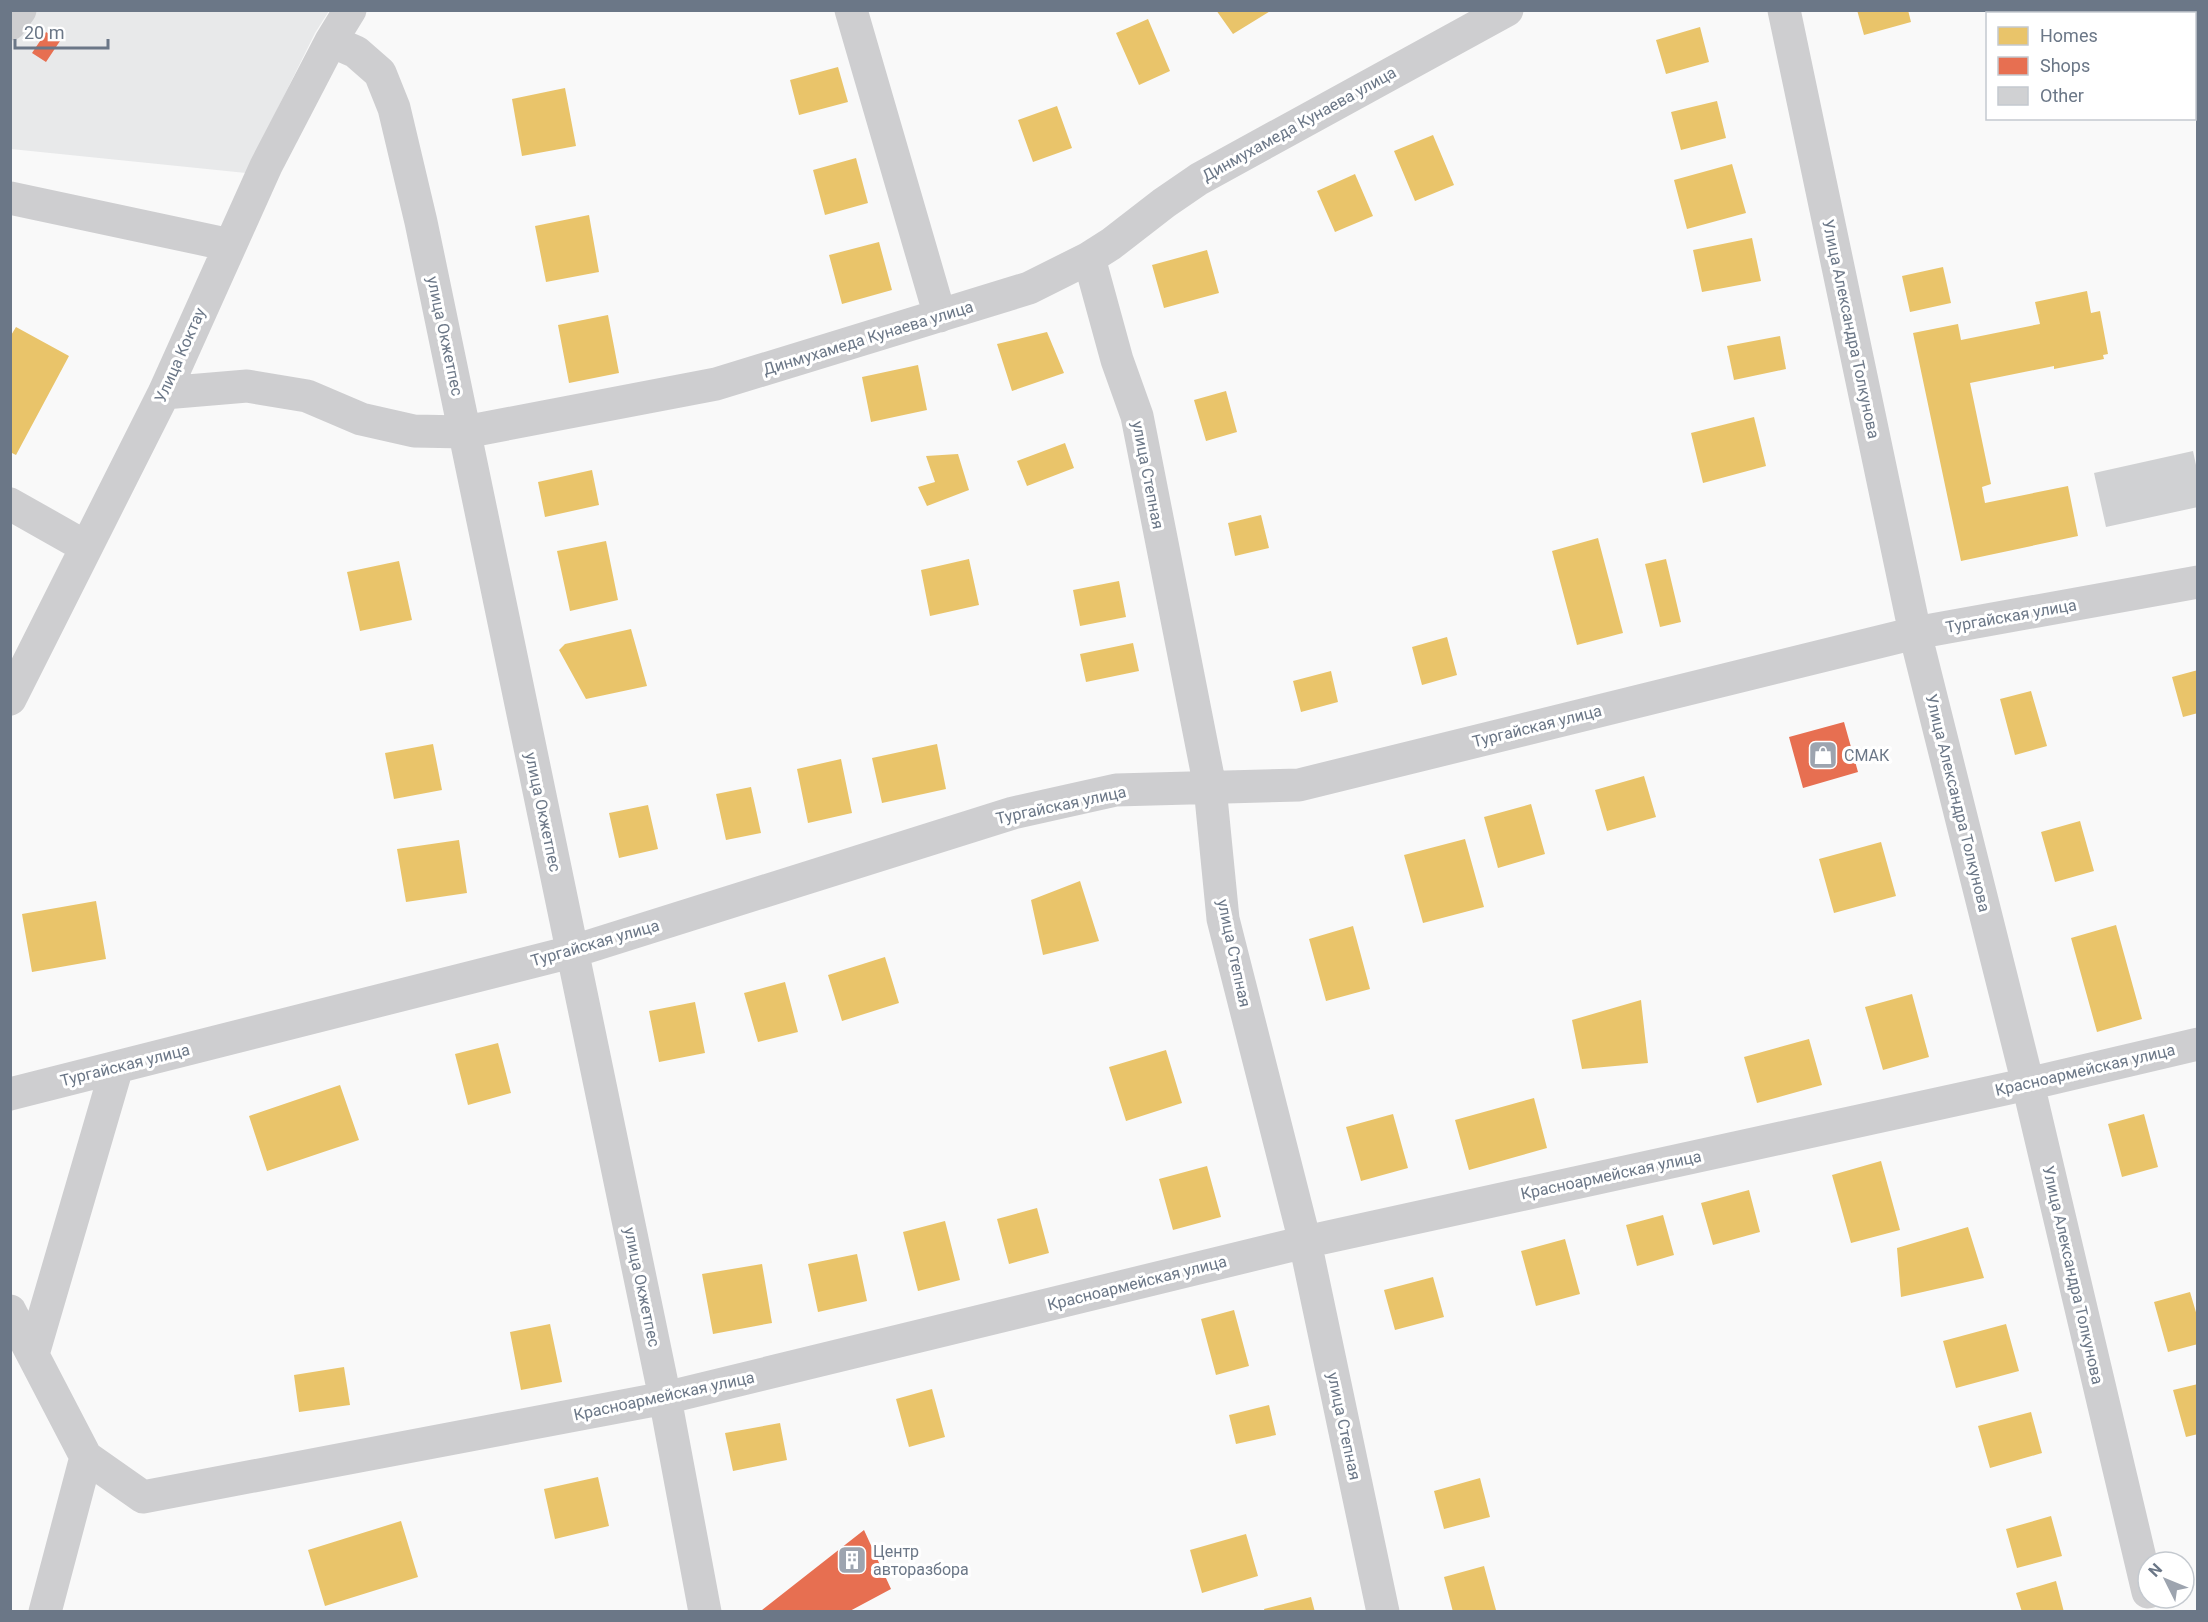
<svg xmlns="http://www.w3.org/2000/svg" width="2208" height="1622" viewBox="0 0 2208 1622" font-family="Roboto,sans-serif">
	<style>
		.built { fill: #e8e9ea }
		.homes { fill: #e9c46a }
		.shops { fill: #e76f51 }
		.building { fill: #d0d1d3 }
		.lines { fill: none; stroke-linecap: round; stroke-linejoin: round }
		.minor { stroke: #ceced0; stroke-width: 33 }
		.labels { text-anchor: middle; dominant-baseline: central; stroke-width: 6; stroke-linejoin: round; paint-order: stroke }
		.street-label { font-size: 16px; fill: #6b7787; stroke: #fff }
		.poi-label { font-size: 16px; fill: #6b7787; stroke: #fff; text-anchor: start }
	</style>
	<rect width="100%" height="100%" fill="#f9f9f9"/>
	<path class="built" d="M10 11H329L315 33 246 173 11 149Z"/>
	<path class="homes" d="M1216 10H1272L1233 34Z
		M1857 10H1908L1911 22 1864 35Z
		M1148 19 1170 71 1139 85 1116 33Z
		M1700 27 1709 62 1666 74 1656 40Z
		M838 67 848 102 799 115 790 80Z
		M565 88 576 146 522 156 512 99Z
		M1717 101 1726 138 1681 150 1671 112Z
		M1057 106 1072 148 1033 162 1018 120Z
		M1433 135 1454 185 1415 201 1394 151Z
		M856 158 868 203 825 215 813 170Z
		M1732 164 1746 213 1687 229 1674 180Z
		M1355 174 1373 216 1335 232 1317 191Z
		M589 215 599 272 546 282 535 226Z
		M1752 238 1761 281 1702 292 1693 250Z
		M879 242 892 290 842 304 829 255Z
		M1207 250 1219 293 1164 308 1152 265Z
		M1943 267 1951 303 1910 312 1902 276Z
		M2087 291 2091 313 2100 311 2108 354 2103 355 2104 359 2054 369V366L1970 383 1991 484 1982 487 1985 503 2068 486 2078 536 1961 561 1913 333 1958 324 1961 340 2040 324 2035 302Z
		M608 315 619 373 569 383 558 325Z
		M16 327 69 356 16 455 10 452V337Z
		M1047 332 1064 373 1012 391 997 344Z
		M1780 336 1786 369 1734 380 1727 346Z
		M918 365 927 410 871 422 862 377Z
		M1226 391 1237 432 1206 441 1194 400Z
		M1754 417 1766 466 1703 483 1691 433Z
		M1065 443 1074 468 1027 486 1017 461Z
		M958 454 969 490 927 506 918 487 935 482 926 456Z
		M592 470 599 505 545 517 538 482Z
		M1261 515 1269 548 1235 556 1228 523Z
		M1598 538 1623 633 1577 645 1552 551Z
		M606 541 618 600 570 611 557 551Z
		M969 559 979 605 930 616 921 570Z
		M1666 559 1681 622 1660 627 1645 564Z
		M399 561 412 620 360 631 347 572Z
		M1119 581 1126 617 1080 626 1073 590Z
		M631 629 647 686 586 699 559 650 565 644Z
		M1447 637 1457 675 1422 685 1412 647Z
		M1133 643 1139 671 1086 682 1080 654Z
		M2198 670V713L2183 717 2172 677Z
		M1331 671 1338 702 1301 712 1293 681Z
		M2031 691 2047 746 2015 755 2000 699Z
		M433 744 442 790 394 799 385 753Z
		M937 744 946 789 882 803 872 758Z
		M841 759 852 813 808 823 797 769Z
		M1644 776 1656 817 1607 831 1595 790Z
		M751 787 761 833 726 840 716 794Z
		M1531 804 1545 854 1498 868 1484 817Z
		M648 805 658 849 619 858 609 813Z
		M2080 821 2094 871 2055 882 2041 832Z
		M1465 839 1484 907 1423 923 1404 855Z
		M459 840 467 893 406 902 397 849Z
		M1881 842 1896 896 1834 913 1819 859Z
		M1080 881 1099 941 1043 955 1031 900Z
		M96 901 106 959 32 972 22 914Z
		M2116 925 2142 1019 2097 1032 2071 938Z
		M1353 926 1370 989 1326 1001 1309 939Z
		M885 957 899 1003 842 1021 828 975Z
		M785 982 798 1032 758 1042 744 993Z
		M1912 994 1929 1057 1883 1070 1865 1007Z
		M1641 1000 1648 1063 1582 1069 1572 1020Z
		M695 1002 705 1053 659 1062 649 1011Z
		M1809 1039 1822 1085 1757 1103 1744 1057Z
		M498 1043 511 1093 468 1105 455 1054Z
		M1166 1050 1182 1103 1126 1121 1109 1067Z
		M340 1085 359 1140 267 1171 249 1116Z
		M1534 1098 1547 1148 1469 1170 1455 1120Z
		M1393 1114 1408 1168 1361 1181 1346 1127Z
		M2144 1114 2158 1167 2122 1177 2108 1124Z
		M1881 1161 1900 1230 1851 1243 1832 1175Z
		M1207 1166 1221 1217 1173 1230 1159 1179Z
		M1749 1190 1760 1232 1713 1245 1701 1203Z
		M1037 1208 1049 1253 1009 1264 997 1219Z
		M1663 1215 1674 1255 1637 1266 1626 1225Z
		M945 1221 960 1280 918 1291 903 1232Z
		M1968 1227 1984 1278 1901 1297 1897 1248Z
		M1565 1239 1580 1294 1536 1306 1521 1251Z
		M857 1254 867 1301 818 1312 808 1264Z
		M762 1264 772 1323 713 1334 702 1274Z
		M1433 1277 1444 1317 1395 1330 1384 1290Z
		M2190 1292 2198 1319V1344L2168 1352 2154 1302Z
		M1234 1310 1249 1366 1216 1375 1201 1319Z
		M550 1324 562 1382 521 1390 510 1332Z
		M2006 1324 2019 1371 1956 1388 1943 1341Z
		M344 1367 350 1405 299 1412 294 1375Z
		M2198 1384V1434L2186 1437 2173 1390Z
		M932 1389 945 1437 909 1447 896 1399Z
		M1269 1405 1276 1435 1236 1444 1229 1415Z
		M2031 1412 2042 1453 1990 1468 1978 1426Z
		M780 1423 787 1460 733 1471 725 1433Z
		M598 1477 609 1526 555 1539 544 1489Z
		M1480 1478 1490 1517 1444 1529 1434 1491Z
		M2051 1516 2062 1556 2017 1568 2006 1529Z
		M401 1521 418 1577 325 1606 308 1550Z
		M1246 1534 1258 1576 1202 1593 1190 1550Z
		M1484 1566 1496 1610 1490 1612H1453L1444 1577Z
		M2056 1581 2064 1612H2022L2016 1593Z
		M1311 1597 1315 1612H1265L1264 1609Z"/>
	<path class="shops" d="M46 32 60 41 46 62 32 53Z
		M1844 722 1858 772 1803 788 1789 737Z
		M864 1530 891 1589 848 1612H763L762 1610Z"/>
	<path class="building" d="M2193 451 2196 465H2198V507L2106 527 2094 473Z"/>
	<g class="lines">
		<path class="minor" d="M851 10 940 316
			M1784 10 1915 633 2028 1084 2148 1592
			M10 24 20 10
			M331 41 356 52 380 73 394 108 421 222 665 1398 705 1612
			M10 198 230 245
			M1089 258 1117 360 1137 416 1210 787 1223 919 1305 1242 1383 1612
			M164 393 247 386 307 396 361 419 414 431 465 432 716 384 1029 288 1089 258 1111 244 1164 203 1199 179 1507 10
			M10 504 86 547
			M10 699 164 393 266 166 331 41 350 10
			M10 1094 571 952 1013 813 1116 790 1299 785 1915 633 2198 582
			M10 1311 86 1457 45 1612
			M33 1354 117 1067
			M86 1457 143 1497 665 1398 1305 1242 2028 1084 2198 1044"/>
	</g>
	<defs>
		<g id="shop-square" transform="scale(1.5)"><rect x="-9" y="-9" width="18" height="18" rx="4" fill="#9da4af" stroke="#fff"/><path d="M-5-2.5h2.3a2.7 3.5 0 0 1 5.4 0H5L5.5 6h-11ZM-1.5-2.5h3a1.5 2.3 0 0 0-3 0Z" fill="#fff"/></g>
		<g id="building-square" transform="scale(1.5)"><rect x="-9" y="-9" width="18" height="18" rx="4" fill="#9da4af" stroke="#fff"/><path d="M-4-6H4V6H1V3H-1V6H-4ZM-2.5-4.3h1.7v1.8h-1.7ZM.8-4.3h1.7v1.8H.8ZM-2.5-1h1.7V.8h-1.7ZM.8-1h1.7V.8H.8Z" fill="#fff"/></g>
	</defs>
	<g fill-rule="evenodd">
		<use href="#shop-square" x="1823" y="755"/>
		<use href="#building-square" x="852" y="1560"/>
	</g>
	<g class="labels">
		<g class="street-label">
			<text transform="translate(1299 124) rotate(-29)">Динмухамеда Кунаева улица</text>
			<text transform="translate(1851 329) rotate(78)">Улица Александра Толкунова</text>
			<text transform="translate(445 336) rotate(78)">улица Окжетпес</text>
			<text transform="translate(868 338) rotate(-17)">Динмухамеда Кунаева улица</text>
			<text transform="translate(180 355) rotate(-66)">Улица Коктау</text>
			<text transform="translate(1148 475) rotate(79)">улица Степная</text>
			<text transform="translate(2011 616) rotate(-10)">Тургайская улица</text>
			<text transform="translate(1537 726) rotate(-14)">Тургайская улица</text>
			<text transform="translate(1958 803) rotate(76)">Улица Александра Толкунова</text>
			<text transform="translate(1061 805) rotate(-12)">Тургайская улица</text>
			<text transform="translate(543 812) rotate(78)">улица Окжетпес</text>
			<text transform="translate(595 943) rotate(-16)">Тургайская улица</text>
			<text transform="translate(1234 953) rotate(78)">улица Степная</text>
			<text transform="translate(125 1065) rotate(-14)">Тургайская улица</text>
			<text transform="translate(2085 1070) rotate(-13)">Красноармейская улица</text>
			<text transform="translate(1611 1175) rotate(-12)">Красноармейская улица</text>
			<text transform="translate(2073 1275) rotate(77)">Улица Александра Толкунова</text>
			<text transform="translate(1137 1283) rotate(-14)">Красноармейская улица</text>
			<text transform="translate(642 1287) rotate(78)">улица Окжетпес</text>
			<text transform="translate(664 1396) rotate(-12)">Красноармейская улица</text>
			<text transform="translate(1344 1426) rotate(78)">улица Степная</text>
		</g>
		<g class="poi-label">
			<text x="1844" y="755">СМАК</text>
			<text x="873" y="1551">Центр<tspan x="873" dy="18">авторазбора</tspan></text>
		</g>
	</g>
	<rect width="2208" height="1622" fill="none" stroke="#6b7787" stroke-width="24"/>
	<rect x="1986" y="12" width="210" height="108" fill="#ffffff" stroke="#c4c9cf" stroke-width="1.5"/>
	<rect x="1998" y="27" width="30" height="18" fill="#e9c46a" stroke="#c4c9cf" stroke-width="1.5"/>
	<text x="2040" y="42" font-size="18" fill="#6b7787">Homes</text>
	<rect x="1998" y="57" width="30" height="18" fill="#e76f51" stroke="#c4c9cf" stroke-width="1.5"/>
	<text x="2040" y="72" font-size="18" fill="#6b7787">Shops</text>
	<rect x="1998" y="87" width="30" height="18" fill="#d0d1d3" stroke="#c4c9cf" stroke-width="1.5"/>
	<text x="2040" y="102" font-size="18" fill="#6b7787">Other</text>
	<g transform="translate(2166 1580) rotate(313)"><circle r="28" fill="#ffffff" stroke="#c4c9cf" stroke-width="1.5"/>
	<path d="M0-4.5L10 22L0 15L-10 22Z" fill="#9da4af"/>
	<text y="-9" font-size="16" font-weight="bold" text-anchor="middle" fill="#6b7787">N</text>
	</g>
	<path d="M15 39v9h93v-9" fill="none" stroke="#6b7787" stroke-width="3"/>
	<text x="24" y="39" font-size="18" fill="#6b7787" stroke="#ffffff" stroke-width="4.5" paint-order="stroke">20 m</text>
</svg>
